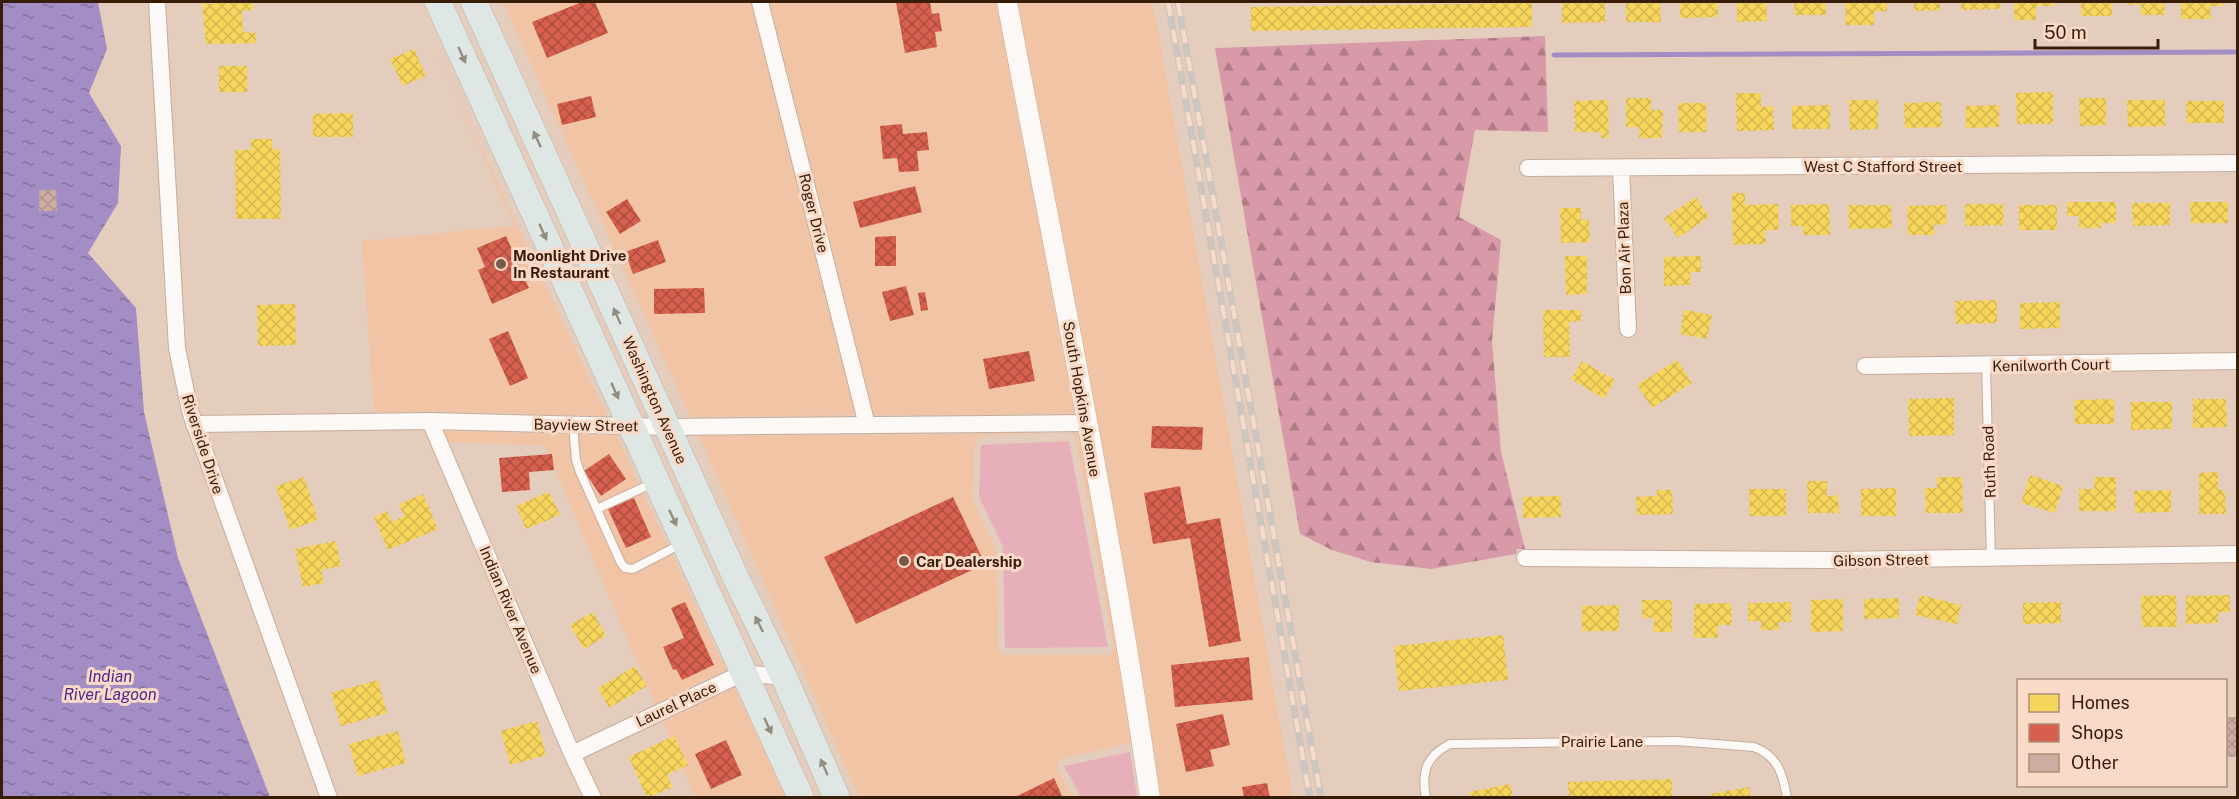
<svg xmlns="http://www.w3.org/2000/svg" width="2239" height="799" viewBox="0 0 2239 799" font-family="'Public Sans',sans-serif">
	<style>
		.built { fill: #f2c4a6; fill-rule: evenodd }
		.grass { fill: #e6afba }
		.forest { fill: url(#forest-firs) }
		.water { fill: url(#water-ripples) }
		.homes { fill: url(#homes-cross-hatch) }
		.shops { fill: url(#shops-cross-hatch) }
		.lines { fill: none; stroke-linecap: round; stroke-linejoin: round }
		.stream { stroke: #a38dc5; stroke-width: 5 }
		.building { fill: url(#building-cross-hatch) }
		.service-casing { stroke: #c4ac9c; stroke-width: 10 }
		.minor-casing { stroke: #c4ac9c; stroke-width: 18 }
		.tertiary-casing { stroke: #c4ac9c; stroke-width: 21 }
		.primary-casing { stroke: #beafa5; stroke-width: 27 }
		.service { stroke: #fbf8f5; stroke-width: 8 }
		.minor { stroke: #fbf8f5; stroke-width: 16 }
		.tertiary { stroke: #fbf8f5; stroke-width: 20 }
		.primary { stroke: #dee7e3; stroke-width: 26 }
		.rail-casing { stroke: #cdc5c0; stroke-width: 7 }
		.rail { stroke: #f8dac7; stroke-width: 4.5; stroke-dasharray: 14; stroke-linecap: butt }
		.oneway { fill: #938c80 }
		.poi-dot { fill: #745a48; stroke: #f8dac7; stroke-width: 2 }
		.labels { text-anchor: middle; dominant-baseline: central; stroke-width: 6; stroke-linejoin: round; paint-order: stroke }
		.street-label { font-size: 15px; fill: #371c08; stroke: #f8dac7 }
		.poi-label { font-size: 15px; font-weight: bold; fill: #371c08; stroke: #f8dac7; text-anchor: start }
		.water-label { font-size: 16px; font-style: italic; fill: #4d2990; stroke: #f8dac7 }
	</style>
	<defs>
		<pattern id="forest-firs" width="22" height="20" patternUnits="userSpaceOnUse" patternTransform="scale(1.5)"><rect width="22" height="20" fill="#d899a9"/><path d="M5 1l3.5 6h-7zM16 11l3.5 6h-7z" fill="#b07c88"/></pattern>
		<pattern id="water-ripples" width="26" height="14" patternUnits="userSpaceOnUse" patternTransform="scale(1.5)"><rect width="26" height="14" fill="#a38dc5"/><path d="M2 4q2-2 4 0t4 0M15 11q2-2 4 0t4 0" fill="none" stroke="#86729e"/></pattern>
		<pattern id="homes-cross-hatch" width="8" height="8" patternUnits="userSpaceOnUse" patternTransform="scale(1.5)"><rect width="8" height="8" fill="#f6d55c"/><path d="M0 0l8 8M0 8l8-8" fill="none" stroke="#d4b64e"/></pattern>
		<pattern id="shops-cross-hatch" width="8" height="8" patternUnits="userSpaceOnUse" patternTransform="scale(1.5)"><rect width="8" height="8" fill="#d6604d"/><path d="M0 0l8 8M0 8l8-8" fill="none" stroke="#ae4e3e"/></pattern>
		<pattern id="building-cross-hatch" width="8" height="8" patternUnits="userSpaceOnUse" patternTransform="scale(1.5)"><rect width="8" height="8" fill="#cbada2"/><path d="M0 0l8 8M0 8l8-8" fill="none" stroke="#af948a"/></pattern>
	</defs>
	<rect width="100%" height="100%" fill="#e5cdbe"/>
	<path class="built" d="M503 2H752L856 415 690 417Z
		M769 2H998L1076 414 874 415Z
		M1016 2H1153L1293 797H1158Z
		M434 48 607 416 439 412H436L434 409 429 412H374L362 241 514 225Z
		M444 431 616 435 726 670 655 704 545 446 448 442Z
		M1080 433 1134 745 1129 744 1063 758 1059 760 1057 768 1073 797H859L699 436ZM1069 433 1074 435 1076 440 1114 650 1108 655H1003L998 648 996 549 972 499 975 442 981 436Z
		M734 687 786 797H695L663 721Z"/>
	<path class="grass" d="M1069 441 1108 647 1005 648 1003 547 979 497 981 445Z
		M1130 752 1137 797H1081L1064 766Z"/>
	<path class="forest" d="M1545 36 1548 132 1475 130 1459 217 1501 240 1492 341 1501 452 1525 549H1517L1516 554 1431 569 1371 562 1332 550 1300 534 1215 48Z"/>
	<path class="water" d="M2 2H98L107 49 89 93 121 146 118 203 88 253 136 308 144 412 178 558 270 797 2 798Z"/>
	<path class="homes" d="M213 2H253V10L242 11 243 32 256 33V43L206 44 202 3 213 4Z
		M1562 2H1605V22L1562 23Z
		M1626 2H1660L1661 22H1626Z
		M1680 2H1718V17L1680 18Z
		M1737 2H1766L1767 21 1737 22Z
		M1794 2H1826V15H1795Z
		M1845 2H1887V11L1874 12V25H1846Z
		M1914 2H1940V10L1914 11Z
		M1961 2H2000V9L1961 10Z
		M2014 2H2054V6H2036V20H2014Z
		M2081 2H2112V16H2081Z
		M2128 2H2164L2165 15H2141V4L2128 5Z
		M2181 2H2223V6H2210L2211 19H2181Z
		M1532 3V27L1251 31V7Z
		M414 49 426 76 403 86 390 59Z
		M219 66H247V92H219Z
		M2053 92V124H2017L2016 93Z
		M1736 93H1761V107L1773 106 1774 130 1737 131Z
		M1626 98H1651V110H1663L1662 138H1639V127H1626Z
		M2079 98H2106V125L2080 126Z
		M1608 100 1609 138H1601V132H1575L1574 101Z
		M1849 100H1878V129L1850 130Z
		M2127 100H2165V126L2128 127Z
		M2186 101H2224V123H2187Z
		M1941 102 1942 127 1905 128 1904 103Z
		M1678 103H1706V132H1679Z
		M1830 105V129H1792V106Z
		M1999 105V127L1966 128V106Z
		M353 113V137H313V114Z
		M251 139H272V149H280L281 219H236L235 150H251Z
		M1732 193H1745V205L1778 204 1779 230H1765L1766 244 1733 245Z
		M1696 197 1709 217 1678 238 1664 218Z
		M2067 202H2116V223H2101V228H2079V216H2067Z
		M2190 202H2228V223H2191Z
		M2132 203H2170V225L2133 226Z
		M1829 204 1830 235H1803V226H1791V205Z
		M1965 204H2003L2004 225 1965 226Z
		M1848 205H1891L1892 228 1849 229Z
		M1946 205V224L1934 225V235H1908L1907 206Z
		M2019 205H2057V230H2019Z
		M1560 208H1581V220H1589L1590 242 1561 243Z
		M1565 256H1587V294L1566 295Z
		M1701 256V272H1690L1691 285 1664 286V257Z
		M1997 300V323L1956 324 1955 301Z
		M2060 302V328L2020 329V303Z
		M295 304 296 345 258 346 257 305Z
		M1543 310H1581V321L1569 322 1570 357H1544Z
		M1684 310 1712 315 1707 339 1680 334Z
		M1677 360 1692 383 1652 408 1637 385Z
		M1582 361 1615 380 1604 399 1571 379Z
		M1954 398V435L1909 436 1908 399Z
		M2114 399V424H2075L2074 400Z
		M2193 399H2226L2227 427 2193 428Z
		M2131 402H2172V429L2131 430Z
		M2218 472V490H2225L2226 514H2199V473Z
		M2030 475 2063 486 2055 513 2021 503Z
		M304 477 318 520 290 530 276 486Z
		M1937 477H1962L1963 513H1926L1925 488H1937Z
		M2094 477H2116V511H2079V489H2094Z
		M1807 481H1827V496L1838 495 1839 513H1808Z
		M1896 488V516H1861V489Z
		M1749 489H1786V516H1750Z
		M1657 490H1672L1673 514 1637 515 1636 497 1657 496Z
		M2171 490V512L2135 513 2134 491Z
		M549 492 560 515 526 529 516 506Z
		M423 494 438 529 388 550 374 517 387 511 392 522 404 516 399 504Z
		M1561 496V517L1523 518V497Z
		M336 541 341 566 321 570 324 583 303 587 295 549Z
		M1920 595 1961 605 1957 624 1915 615Z
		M2176 595 2177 627H2142L2141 596Z
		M2230 595V612H2218V623L2186 624V596Z
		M1899 598V618L1864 619V599Z
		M1843 599V631L1811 632V600Z
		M1642 600H1672V632H1654V618H1642Z
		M1791 602V622H1779V630H1761V621H1748V603Z
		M2061 602V623L2023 624V603Z
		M1731 603 1732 625H1718V638H1694V604Z
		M1619 605V631H1582V606Z
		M593 612 606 636 584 649 570 625Z
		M1503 635 1508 680 1399 691 1394 646Z
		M635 666 647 686 609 708 598 688Z
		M378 680 387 713 341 726 331 693Z
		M537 721 546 755 510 765 501 731Z
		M398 731 406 763 358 776 349 744Z
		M674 736 688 765 667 775 673 787 647 798 629 757Z
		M1672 779V798H1569L1568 782Z
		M1510 784 1513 798H1471L1469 792Z
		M1749 787 1751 798H1711L1710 794Z"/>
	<path class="shops" d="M582 2H595L608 33 547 58 532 22Z
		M896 2H930L932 14 939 13 942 31 935 32 937 47 905 53Z
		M591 96 596 117 562 125 557 104Z
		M902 124 903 134 927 132 929 150 917 151 919 171 899 172 897 158 883 159 880 126Z
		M915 186 922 212 860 228 853 202Z
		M627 199 641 221 620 234 606 212Z
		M506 236 529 288 492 304 478 270 485 267 477 248Z
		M896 236V266H875V237Z
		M658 240 666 262 633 274 625 252Z
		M906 286 914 315 890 321 882 292Z
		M704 288 705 313 654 314V289Z
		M925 292 928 310 921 311 918 293Z
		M508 331 528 378 510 386 489 339Z
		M1029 351 1035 381 989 389 983 359Z
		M1152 426 1203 427 1202 450 1151 448Z
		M552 454 554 470 529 472 530 490 502 492 499 458Z
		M609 454 626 479 601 496 584 471Z
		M1180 486 1187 524 1220 518 1241 641 1209 647 1190 538 1153 544 1144 493Z
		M953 497 985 564 856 624 824 557Z
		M634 498 651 537 626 548 608 509Z
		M685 602 714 665 682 680 676 669 673 670 663 647 684 638 671 608Z
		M1249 657 1253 700 1175 707 1171 665Z
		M1223 714 1230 745 1210 750 1214 766 1186 772 1176 724Z
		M726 740 742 775 711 789 695 754Z
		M1054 778 1063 798H1013Z
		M1267 783 1270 798H1244L1242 787Z"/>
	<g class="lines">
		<path class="stream" d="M1554 55 2238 52"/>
	</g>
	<path class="building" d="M39 190H56L57 211H39Z
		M2226 717H2238V757H2226Z"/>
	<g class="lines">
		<g class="service-casing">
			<path id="service" d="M1986 366 1991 558
				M573 425 576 460 580 472 621 563 625 568 633 569 683 543
				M597 509 653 483
				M1426 798C1421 772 1426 756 1450 744L1676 741 1754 747C1778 756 1783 774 1787 798"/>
		</g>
		<g class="minor-casing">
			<path id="minor" d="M157 2 177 348 190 411 329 798
				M760 2 867 425
				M1528 168 2238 163
				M1621 168 1628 329
				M1865 366 2238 361
				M430 421 572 754 593 798
				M194 424 430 421 668 427 1087 423
				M1525 558 1835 560 2238 554
				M572 754 743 673 784 677"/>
		</g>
		<g class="tertiary-casing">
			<path id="tertiary" d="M1007 2C1057 266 1112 531 1150 798"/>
		</g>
		<g class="primary-casing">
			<path id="primary" d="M438 2 801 798
				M474 2 736 578 784 677 837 798"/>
		</g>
		<use href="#service" class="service"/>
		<use href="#minor" class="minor"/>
		<use href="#tertiary" class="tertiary"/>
		<use href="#primary" class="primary"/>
		<g class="rail-casing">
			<path id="rail" d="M1168 2 1310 798
				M1178 2 1321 798"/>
		</g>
		<use href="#rail" class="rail"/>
	</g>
	<defs><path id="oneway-solid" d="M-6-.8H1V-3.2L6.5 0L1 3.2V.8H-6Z" transform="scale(1.5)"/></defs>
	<g class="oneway">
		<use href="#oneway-solid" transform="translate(462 55) rotate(66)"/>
		<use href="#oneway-solid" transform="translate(537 139) rotate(-115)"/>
		<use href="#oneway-solid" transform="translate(543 232) rotate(66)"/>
		<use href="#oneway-solid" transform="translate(617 316) rotate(-114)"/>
		<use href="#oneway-solid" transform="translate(615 391) rotate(66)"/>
		<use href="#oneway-solid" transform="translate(673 518) rotate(65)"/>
		<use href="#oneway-solid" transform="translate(759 624) rotate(-116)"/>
		<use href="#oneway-solid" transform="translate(768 726) rotate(65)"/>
		<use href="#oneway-solid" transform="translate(824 767) rotate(-114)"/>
	</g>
	<g class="poi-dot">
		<circle cx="501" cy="264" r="6"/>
		<circle cx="904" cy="561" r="6"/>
	</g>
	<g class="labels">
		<g class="street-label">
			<text x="1883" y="166">West C Stafford Street</text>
			<text transform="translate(814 213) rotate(76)">Roger Drive</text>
			<text transform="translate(1624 248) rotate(-92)">Bon Air Plaza</text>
			<text transform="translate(2051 365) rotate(-1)">Kenilworth Court</text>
			<text transform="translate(1082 399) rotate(80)">South Hopkins Avenue</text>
			<text transform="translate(655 400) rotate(66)">Washington Avenue</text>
			<text transform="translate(586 425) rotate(1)">Bayview Street</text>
			<text transform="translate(203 444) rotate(72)">Riverside Drive</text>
			<text transform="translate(1989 462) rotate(-92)">Ruth Road</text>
			<text transform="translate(1881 560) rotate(-1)">Gibson Street</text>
			<text transform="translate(511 610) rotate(67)">Indian River Avenue</text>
			<text transform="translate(676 704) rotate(-25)">Laurel Place</text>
			<text x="1602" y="741">Prairie Lane</text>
		</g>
		<g class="poi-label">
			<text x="513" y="255">Moonlight Drive<tspan x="513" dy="17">In Restaurant</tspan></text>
			<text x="916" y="561">Car Dealership</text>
		</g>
		<g class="water-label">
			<text x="110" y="676">Indian<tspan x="110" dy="18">River Lagoon</tspan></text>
		</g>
	</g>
	<rect width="2239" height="799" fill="none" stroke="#371c08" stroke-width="6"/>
	<rect x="2017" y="679" width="210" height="108" fill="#f8dac7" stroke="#ab8e7b" stroke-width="1.5"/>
	<rect x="2029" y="694" width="30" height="18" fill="#f6d55c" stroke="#ab8e7b" stroke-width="1.5"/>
	<text x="2071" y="709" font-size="18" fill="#371c08">Homes</text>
	<rect x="2029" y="724" width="30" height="18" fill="#d6604d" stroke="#ab8e7b" stroke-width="1.5"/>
	<text x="2071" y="739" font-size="18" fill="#371c08">Shops</text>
	<rect x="2029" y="754" width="30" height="18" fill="#cbada2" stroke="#ab8e7b" stroke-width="1.5"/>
	<text x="2071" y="769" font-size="18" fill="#371c08">Other</text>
	<path d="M2035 39v9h123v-9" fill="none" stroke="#371c08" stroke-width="3"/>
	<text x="2044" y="39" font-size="18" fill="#371c08" stroke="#f8dac7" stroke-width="4.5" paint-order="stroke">50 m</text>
</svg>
